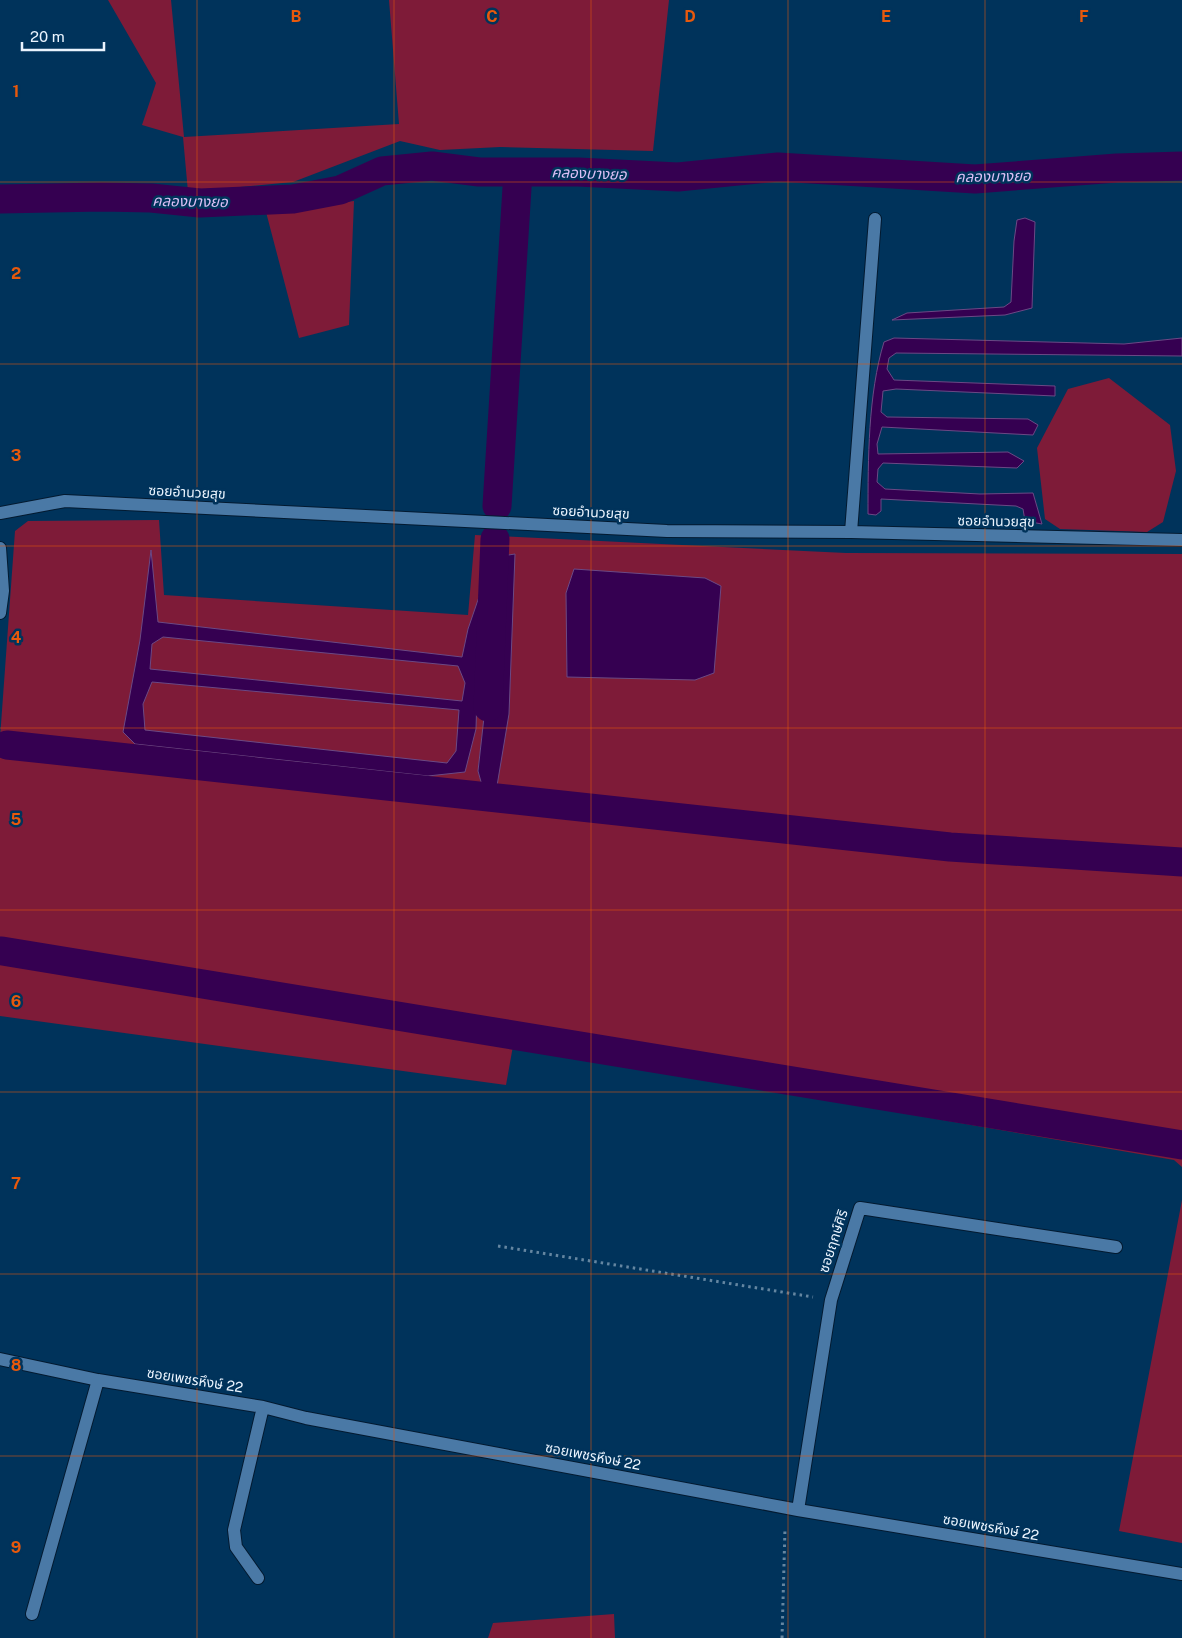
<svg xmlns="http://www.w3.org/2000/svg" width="1182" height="1638" viewBox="0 0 1182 1638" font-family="'Public Sans','Noto Sans Thai',sans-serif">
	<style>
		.green { fill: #7e1b38; fill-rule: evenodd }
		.water { fill: #350051; stroke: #6b4985; fill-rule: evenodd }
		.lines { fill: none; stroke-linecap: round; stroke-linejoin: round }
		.canal { stroke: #350051; stroke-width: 29 }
		.minor-casing { stroke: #031a30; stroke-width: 14 }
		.path { stroke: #6486a1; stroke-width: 3; stroke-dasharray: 2.5 4; stroke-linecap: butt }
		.minor { stroke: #4a79a6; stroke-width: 12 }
		.grid { fill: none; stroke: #e8590c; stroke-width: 1; stroke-opacity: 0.55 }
		.labels { text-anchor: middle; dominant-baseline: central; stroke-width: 5; stroke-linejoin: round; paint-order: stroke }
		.street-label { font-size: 14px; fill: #eaf4fe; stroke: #00335b }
		.water-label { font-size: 15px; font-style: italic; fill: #dcc0f5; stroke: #00335b }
		.grid-label { font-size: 16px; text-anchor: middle; font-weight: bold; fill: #e8590c; stroke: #00335b; stroke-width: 5; stroke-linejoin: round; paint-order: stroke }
	</style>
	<rect width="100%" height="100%" fill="#00335b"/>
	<path class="green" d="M108 0H171L184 137 399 124 389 0H669L653 151 500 147 440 150 400 141 293 182 188 192 183 137 142 125 156 83Z
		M354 201 349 325 299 338 266 212Z
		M1109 378 1170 425 1176 471 1163 522 1147 532 1060 529 1045 519 1037 448 1068 389Z
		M159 520 164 595 468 615 475 535 846 553 1182 554V1167L1174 1160 513 1046 506 1085 0 1016V738L15 531 28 521ZM514 554 509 714 483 789 478 771 502 556Z
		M1182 1200V1543L1119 1531Z
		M614 1614 615 1638H488L493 1623Z"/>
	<path class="water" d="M1025 218 1035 222 1032 308 1005 315 892 320 907 313 1004 307 1011 302 1014 241 1017 220Z
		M894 338 1124 344 1182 338V356L896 353 889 358 887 369 894 380 1055 386V396L896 389 883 391 881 412 887 417 1028 419 1038 425 1033 435 882 427 877 444 878 454 1008 452 1024 461 1017 468 883 463 878 469 877 482 885 489 980 494 1033 493 1042 524 1025 521 1023 509 1016 506 881 499V511L876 515 868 514C868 460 868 394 884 342Z
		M151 550 158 622 462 657 468 629 480 594 476 729 465 772 428 776 135 744 123 732 140 640ZM163 637 458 666 465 683 462 701 150 669 152 644ZM152 682 459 710 456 751 447 763 145 730 143 704Z
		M515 554 509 714 497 786 483 789 478 771 502 556Z
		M574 569 705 578 721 586 714 673 695 680 567 677 566 593Z"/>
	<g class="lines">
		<path class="canal" d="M0 199 102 197 151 198 200 203 293 199 340 190 382 171 432 166 479 172H578L678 177 778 167 975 179 1117 168 1182 166
			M497 506 518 172
			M488 707 495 539
			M7 745 950 847 1182 862
			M2 951 1182 1145"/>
		<g class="minor-casing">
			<path id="minor" d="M0 513 65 501 667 531 851 532 1182 540
				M851 532 875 219
				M0 548 3 591 0 613
				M0 1359 98 1380 263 1407 306 1418 798 1510 1182 1574
				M798 1510 831 1300 860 1208 1116 1247
				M258 1578 236 1547 234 1530 263 1407
				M32 1614 98 1380"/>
		</g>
		<path class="path" d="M498 1246 813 1297
			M782 1638 785 1528"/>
		<use href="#minor" class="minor"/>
	</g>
	<path class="grid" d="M197 0V1638M394 0V1638M591 0V1638M788 0V1638M985 0V1638M0 182H1182M0 364H1182M0 546H1182M0 728H1182M0 910H1182M0 1092H1182M0 1274H1182M0 1456H1182"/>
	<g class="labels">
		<g class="street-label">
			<text transform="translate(187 492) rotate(3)">ซอยอำนวยสุข</text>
			<text transform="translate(591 512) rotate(3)">ซอยอำนวยสุข</text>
			<text transform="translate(996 521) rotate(1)">ซอยอำนวยสุข</text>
			<text transform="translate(833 1241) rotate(-72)">ซอยฤกษ์ศิริ</text>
			<text transform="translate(195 1380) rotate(9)">ซอยเพชรหึงษ์ 22</text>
			<text transform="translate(593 1456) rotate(11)">ซอยเพชรหึงษ์ 22</text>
			<text transform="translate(991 1527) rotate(10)">ซอยเพชรหึงษ์ 22</text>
		</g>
		<g class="water-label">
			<text transform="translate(589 173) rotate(2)">คลองบางยอ</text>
			<text transform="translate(993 176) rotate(-1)">คลองบางยอ</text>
			<text transform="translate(190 201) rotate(1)">คลองบางยอ</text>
		</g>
	</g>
	<g class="grid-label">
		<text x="296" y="22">B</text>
		<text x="492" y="22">C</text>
		<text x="690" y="22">D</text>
		<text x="886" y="22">E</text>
		<text x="1084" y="22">F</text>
		<text x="16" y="97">1</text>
		<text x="16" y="279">2</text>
		<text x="16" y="461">3</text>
		<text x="16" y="643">4</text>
		<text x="16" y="825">5</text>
		<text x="16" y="1007">6</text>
		<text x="16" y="1189">7</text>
		<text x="16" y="1371">8</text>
		<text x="16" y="1553">9</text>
	</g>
	<path d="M22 42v8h82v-8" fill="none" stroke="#eaf4fe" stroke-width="2.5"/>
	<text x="30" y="42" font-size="15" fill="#eaf4fe" stroke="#00335b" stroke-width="4" paint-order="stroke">20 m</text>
</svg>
